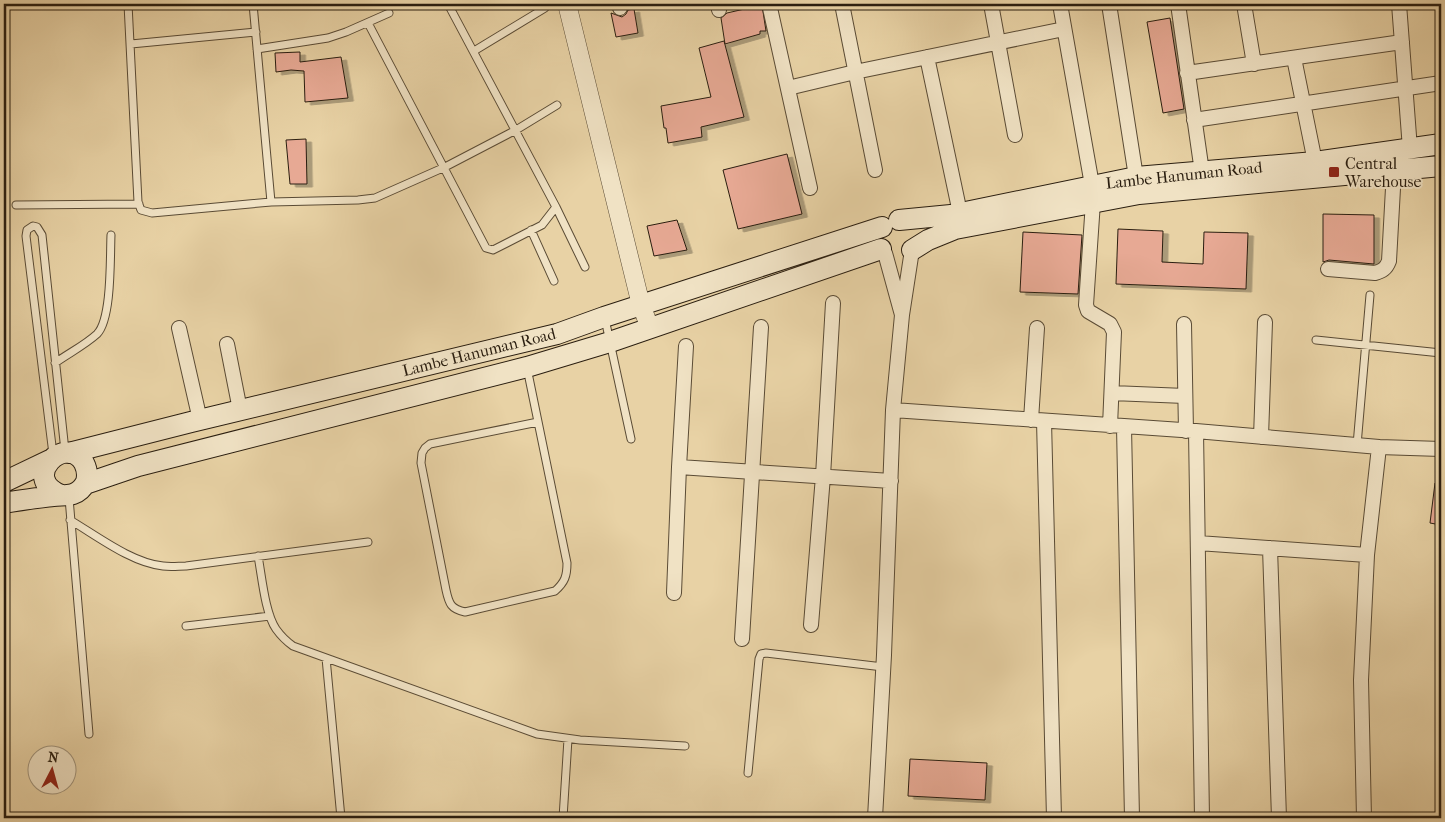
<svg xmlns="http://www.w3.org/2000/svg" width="1445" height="822" viewBox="0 0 1445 822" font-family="'IM FELL French Canon',serif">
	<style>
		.building { fill: #e7a994; stroke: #2a1e10; filter: url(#shadow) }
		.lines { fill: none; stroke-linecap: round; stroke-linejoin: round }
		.service-casing { stroke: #5a4b35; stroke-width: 9 }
		.minor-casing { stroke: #5a4b35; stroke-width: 16 }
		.tertiary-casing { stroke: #5a4b35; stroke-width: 19 }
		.secondary-casing { stroke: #2a1e10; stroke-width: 22 }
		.service { stroke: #f0e2c4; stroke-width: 7 }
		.minor { stroke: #f0e2c4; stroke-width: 14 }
		.tertiary { stroke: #f0e2c4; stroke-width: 18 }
		.secondary { stroke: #f0e2c4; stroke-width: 20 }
		.poi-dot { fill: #8f2418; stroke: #f0e2c4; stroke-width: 2 }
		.labels { text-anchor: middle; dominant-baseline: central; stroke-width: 4; stroke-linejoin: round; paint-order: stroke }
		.poi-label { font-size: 16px; fill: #2a1e10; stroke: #f0e2c4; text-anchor: start }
		.street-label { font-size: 16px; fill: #2a1e10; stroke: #f0e2c4 }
	</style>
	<defs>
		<filter id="shadow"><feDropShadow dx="5.5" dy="3" stdDeviation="0" flood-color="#0004"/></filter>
	</defs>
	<rect width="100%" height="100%" fill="#e8d2a5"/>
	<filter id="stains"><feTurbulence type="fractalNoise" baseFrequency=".004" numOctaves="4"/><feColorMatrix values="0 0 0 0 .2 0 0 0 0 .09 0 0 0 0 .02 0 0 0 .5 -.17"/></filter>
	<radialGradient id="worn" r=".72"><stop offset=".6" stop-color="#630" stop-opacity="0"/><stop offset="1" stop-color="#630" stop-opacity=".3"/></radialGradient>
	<path class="building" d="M762 5 766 31H760V34L725 44 721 18 727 13Z
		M634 9 638 33 616 37 611 13 622 17 626 14 628 10Z
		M1170 18 1184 109 1163 113 1147 22Z
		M724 41 744 117 701 127 702 137 668 143 666 128H664L661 106 711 97 699 48Z
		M300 52V62L341 57 348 98 305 102 304 71 291 70 276 72 275 53Z
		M306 139 307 184H290L286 140Z
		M787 154 802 214 738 229 723 170Z
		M1323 214 1374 215V264L1329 260 1323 262Z
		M677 220 687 250 654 256 647 226Z
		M1118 229 1163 231 1162 262 1203 264 1204 232 1248 233 1246 289 1116 284Z
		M1023 232 1082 235 1078 294 1020 292Z
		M1435 483H1441V525L1430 523Z
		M910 759 987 763 985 800 908 796Z"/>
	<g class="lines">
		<g class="service-casing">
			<path id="service" d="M128 4 138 202 141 210 152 213 271 202 358 200 375 198 445 167 516 130 557 105
				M253 4 271 202
				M448 4 556 207 585 267
				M368 23 486 248 493 250 542 225 556 207
				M131 44 256 32
				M257 49 328 38 346 32 389 13
				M474 51 545 8
				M16 205 139 204
				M531 230 554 281
				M605 319 631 439
				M1316 340 1441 353
				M1441 353V341
				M55 363C69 353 85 345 97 334 112 319 110 257 111 235
				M527 368 567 563C567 576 565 582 555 591L465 612C451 609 449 604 446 590L421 463 422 453 425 448 430 444 538 422
				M1357 445 1370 295
				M53 454 26 236 27 230 33 226 37 227 42 235 65 451
				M69 498 89 734
				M70 520C97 536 132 563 163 566 171 567 179 566 186 566L368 542
				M258 556C262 577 265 613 276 629 281 636 286 641 293 646L537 734 580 740 685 746
				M186 626 270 616
				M326 658 341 818
				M748 773 759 659 761 654 766 653 883 667
				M563 818 568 739"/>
		</g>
		<g class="minor-casing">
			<path id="minor" d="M619 4 620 8
				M718 4 719 10
				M842 4 875 170
				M991 4 1015 135
				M1060 4 1092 185
				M1109 4 1136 177
				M1178 4 1203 179
				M1244 4 1254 64
				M1399 4 1410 149
				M770 8 810 188
				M927 57 960 213
				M1294 58 1315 162
				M1187 73 1402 42
				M788 88 855 72 1064 29
				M1194 120 1441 83
				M1093 202 1086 305 1088 311 1110 324 1114 332 1110 426
				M885 253 902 315 912 250
				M1328 269 1375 273C1382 271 1386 269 1389 261L1394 170
				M1184 324 1186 431
				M179 328 200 420
				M227 344 240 410
				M1112 393 1185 396
				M893 410 1196 431 1379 447 1441 449
				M1031 420 1037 328
				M1044 421 1054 818
				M1124 427 1132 818
				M1196 431 1202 818
				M1261 437 1265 322
				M679 467 891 481
				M1198 543 1367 555
				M1270 548 1279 818
				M674 593 679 467 686 346
				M811 625 823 476 833 303
				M742 639 761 327
				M875 818 884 655 893 410 902 315
				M1364 818 1361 680 1367 555 1379 447"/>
		</g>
		<g class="tertiary-casing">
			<path id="tertiary" d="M567 4 641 305 650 328"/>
		</g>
		<g class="secondary-casing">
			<path id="secondary" d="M899 220 951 215 1136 177 1315 162 1441 144
				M912 250 928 240 955 229 1139 194 1441 166
				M69 453 191 422 557 334 604 317 882 227
				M4 482 50 460
				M85 484 138 466 527 367 610 342 881 249
				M4 503C20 500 37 498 53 496 60 495 67 496 73 494 79 492 83 488 86 482 88 475 87 469 84 463 66 432 19 478 61 495"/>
		</g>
		<use href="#service" class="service"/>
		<use href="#minor" class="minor"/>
		<use href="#tertiary" class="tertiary"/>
		<use href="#secondary" class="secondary"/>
	</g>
	<rect class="poi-dot" x="1328" y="166" width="12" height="12" rx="2.5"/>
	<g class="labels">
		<g class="poi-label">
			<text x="1345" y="163">Central<tspan x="1345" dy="18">Warehouse</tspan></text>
		</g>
		<g class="street-label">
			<text transform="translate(1184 175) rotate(-6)">Lambe Hanuman Road</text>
			<text transform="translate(479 352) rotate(-14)">Lambe Hanuman Road</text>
		</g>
	</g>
	<rect width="1445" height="822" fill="none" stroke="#e8d2a5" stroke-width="20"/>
	<rect x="5" y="5" width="1435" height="812" fill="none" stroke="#2a1e10" stroke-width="2.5"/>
	<rect x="10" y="10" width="1425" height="802" fill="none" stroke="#2a1e10"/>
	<g transform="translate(52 770) rotate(6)"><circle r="24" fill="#f0e2c4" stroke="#a1947c"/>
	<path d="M0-4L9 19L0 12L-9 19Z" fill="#8f2418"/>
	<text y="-8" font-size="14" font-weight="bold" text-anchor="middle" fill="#2a1e10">N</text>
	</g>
	<rect width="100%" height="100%" filter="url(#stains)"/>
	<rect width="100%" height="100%" fill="url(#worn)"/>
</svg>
